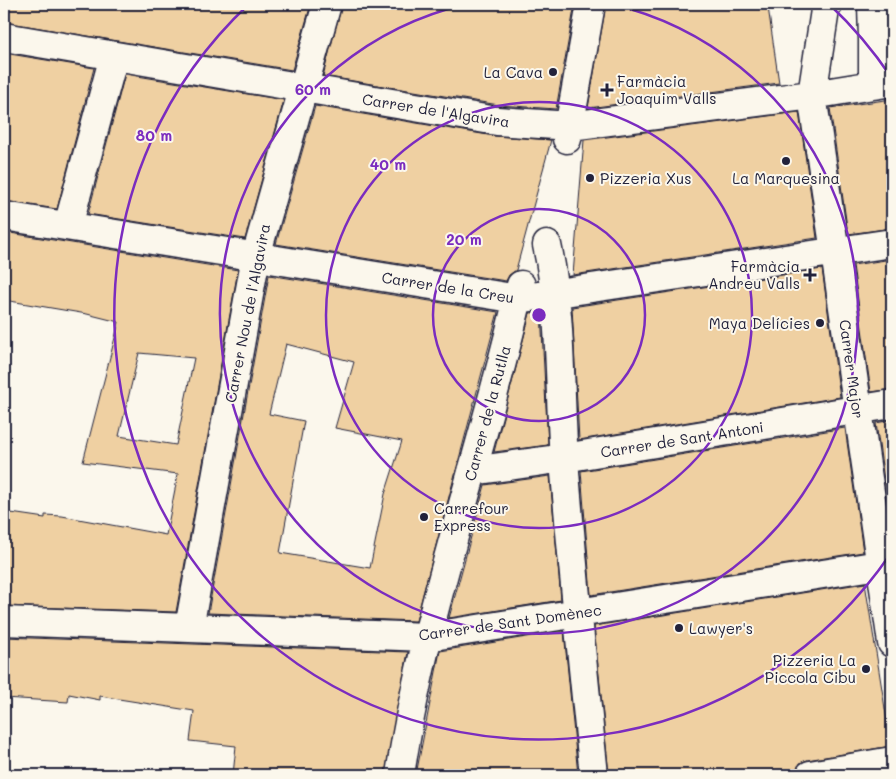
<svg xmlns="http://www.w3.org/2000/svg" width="896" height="779" viewBox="0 0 896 779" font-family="Mali,sans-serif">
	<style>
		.building { fill: #efd0a2; stroke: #22223b; fill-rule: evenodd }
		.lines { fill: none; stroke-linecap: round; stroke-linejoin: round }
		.street-casing { stroke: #22223b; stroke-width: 31 }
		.street { stroke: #fbf7ec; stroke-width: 28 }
		.ring { fill: none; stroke: #7b2cbf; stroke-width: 2.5 }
		.poi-dot { fill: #22223b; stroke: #fbf7ec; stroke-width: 2 }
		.labels { text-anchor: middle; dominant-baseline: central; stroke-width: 4; stroke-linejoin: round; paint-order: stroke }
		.poi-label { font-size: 15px; fill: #22223b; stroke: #fbf7ec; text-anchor: end }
		.street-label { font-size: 15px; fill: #22223b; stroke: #fbf7ec }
		.centre { fill: #7b2cbf; stroke: #fbf7ec; stroke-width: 2.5 }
		.ring-label { font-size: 15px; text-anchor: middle; font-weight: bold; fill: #7b2cbf; stroke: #fbf7ec; stroke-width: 4; stroke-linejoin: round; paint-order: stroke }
	</style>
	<rect width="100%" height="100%" fill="#fbf7ec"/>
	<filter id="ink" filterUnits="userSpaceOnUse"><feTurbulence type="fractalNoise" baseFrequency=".02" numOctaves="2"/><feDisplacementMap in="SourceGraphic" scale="10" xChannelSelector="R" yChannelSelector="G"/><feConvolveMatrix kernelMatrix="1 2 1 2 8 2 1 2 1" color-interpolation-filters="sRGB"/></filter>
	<g filter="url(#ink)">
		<path class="building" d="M4 4H311L292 70 4 22Z
			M342 4H575L556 109 499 105 323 76Z
			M606 4H717L768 7 779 83 588 108Z
			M4 53 94 68 57 209 4 201Z
			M125 74 284 100 245 239 88 214Z
			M892 99V228L848 234 830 108Z
			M315 106 494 136 551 140 516 270 509 275 506 281 276 244Z
			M799 112 817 238 573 275 584 140Z
			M4 232 238 270 176 612 4 606V512L45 518V515L62 516 166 535 178 474 83 462 119 322 87 314 4 300ZM139 353 194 358 176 445 119 436Z
			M892 259V389L871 392 853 265Z
			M822 269 840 397 579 440 572 307Z
			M269 275 498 312 416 621 208 613ZM286 344 354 362 335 428 402 441 385 494 370 568 280 553 304 421 269 414Z
			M541 312 548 445 494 452 530 313Z
			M892 420V537L876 423Z
			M845 428 863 552 591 595 581 471Z
			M550 476 561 600 449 618 485 485Z
			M865 583 891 746 807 760 800 763 795 775H609L594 626Z
			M564 631 578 775H416L440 651Z
			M4 637 408 652 385 775H233L236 746 190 741 194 711 100 696V700L69 694 68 702 4 698Z"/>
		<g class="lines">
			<g class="street-casing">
				<path id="street" d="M828 4 825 10 812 95 892 643
					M872 4 873 40
					M4 37 497 121 570 126 812 95 892 82
					M873 85V40L892 37
					M567 139 591 4
					M4 216 518 299 892 243
					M68 226 114 56
					M547 245C562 314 559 388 564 459 572 565 583 670 594 775
					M472 471 564 458 892 404
					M4 621 427 637 892 563
					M189 628 256 256 327 4
					M400 775C425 608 484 449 521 285
					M810 775 892 761"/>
			</g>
			<use href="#street" class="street"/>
		</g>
	</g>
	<g class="ring">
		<circle cx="539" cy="315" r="106"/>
		<circle cx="539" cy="315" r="213"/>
		<path d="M611 4A319 319 0 1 1 467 4"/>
		<path d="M891 553A425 425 0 1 1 249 4M829 4A425 425 0 0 1 891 77"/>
	</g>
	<g class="poi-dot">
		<circle cx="553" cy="72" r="5"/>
		<path d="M604.5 82.5h5v5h5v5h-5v5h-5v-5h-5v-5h5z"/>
		<circle cx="786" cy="161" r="5"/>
		<circle cx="590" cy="178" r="5"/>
		<path d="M807.5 267.5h5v5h5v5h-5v5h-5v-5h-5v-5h5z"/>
		<circle cx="820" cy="323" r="5"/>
		<circle cx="424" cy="517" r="5"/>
		<circle cx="679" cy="628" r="5"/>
		<circle cx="866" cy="669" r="5"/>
	</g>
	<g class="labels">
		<g class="poi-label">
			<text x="543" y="72">La Cava</text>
			<text x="617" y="81" text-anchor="start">Farmàcia<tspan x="617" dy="17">Joaquim Valls</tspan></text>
			<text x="600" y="178" text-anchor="start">Pizzeria Xus</text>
			<text x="786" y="178" text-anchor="middle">La Marquesina</text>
			<text x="800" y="266">Farmàcia<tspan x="800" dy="17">Andreu Valls</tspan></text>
			<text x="810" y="323">Maya Delícies</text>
			<text x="434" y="508" text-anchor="start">Carrefour<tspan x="434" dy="17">Express</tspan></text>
			<text x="689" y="628" text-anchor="start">Lawyer's</text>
			<text x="856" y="660">Pizzeria La<tspan x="856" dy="17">Piccola Cibu</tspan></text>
		</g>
		<g class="street-label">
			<text transform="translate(436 110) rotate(9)">Carrer de l'Algavira</text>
			<text transform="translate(448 287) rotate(9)">Carrer de la Creu</text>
			<text transform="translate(247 313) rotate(-79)">Carrer Nou de l'Algavira</text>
			<text transform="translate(852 369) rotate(82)">Carrer Major</text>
			<text transform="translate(487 413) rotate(-75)">Carrer de la Rutlla</text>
			<text transform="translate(682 439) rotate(-9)">Carrer de Sant Antoni</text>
			<text transform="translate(510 622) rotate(-8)">Carrer de Sant Domènec</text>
		</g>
	</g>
	<circle cx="539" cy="315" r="8" class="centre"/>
	<g class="ring-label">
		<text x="313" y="95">60 m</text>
		<text x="154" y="141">80 m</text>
		<text x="388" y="170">40 m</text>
		<text x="464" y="245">20 m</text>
	</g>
	<rect width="896" height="779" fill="none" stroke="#fbf7ec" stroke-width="20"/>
	<rect x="10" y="10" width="876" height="759" fill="none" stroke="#22223b" stroke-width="2" filter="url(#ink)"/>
</svg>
